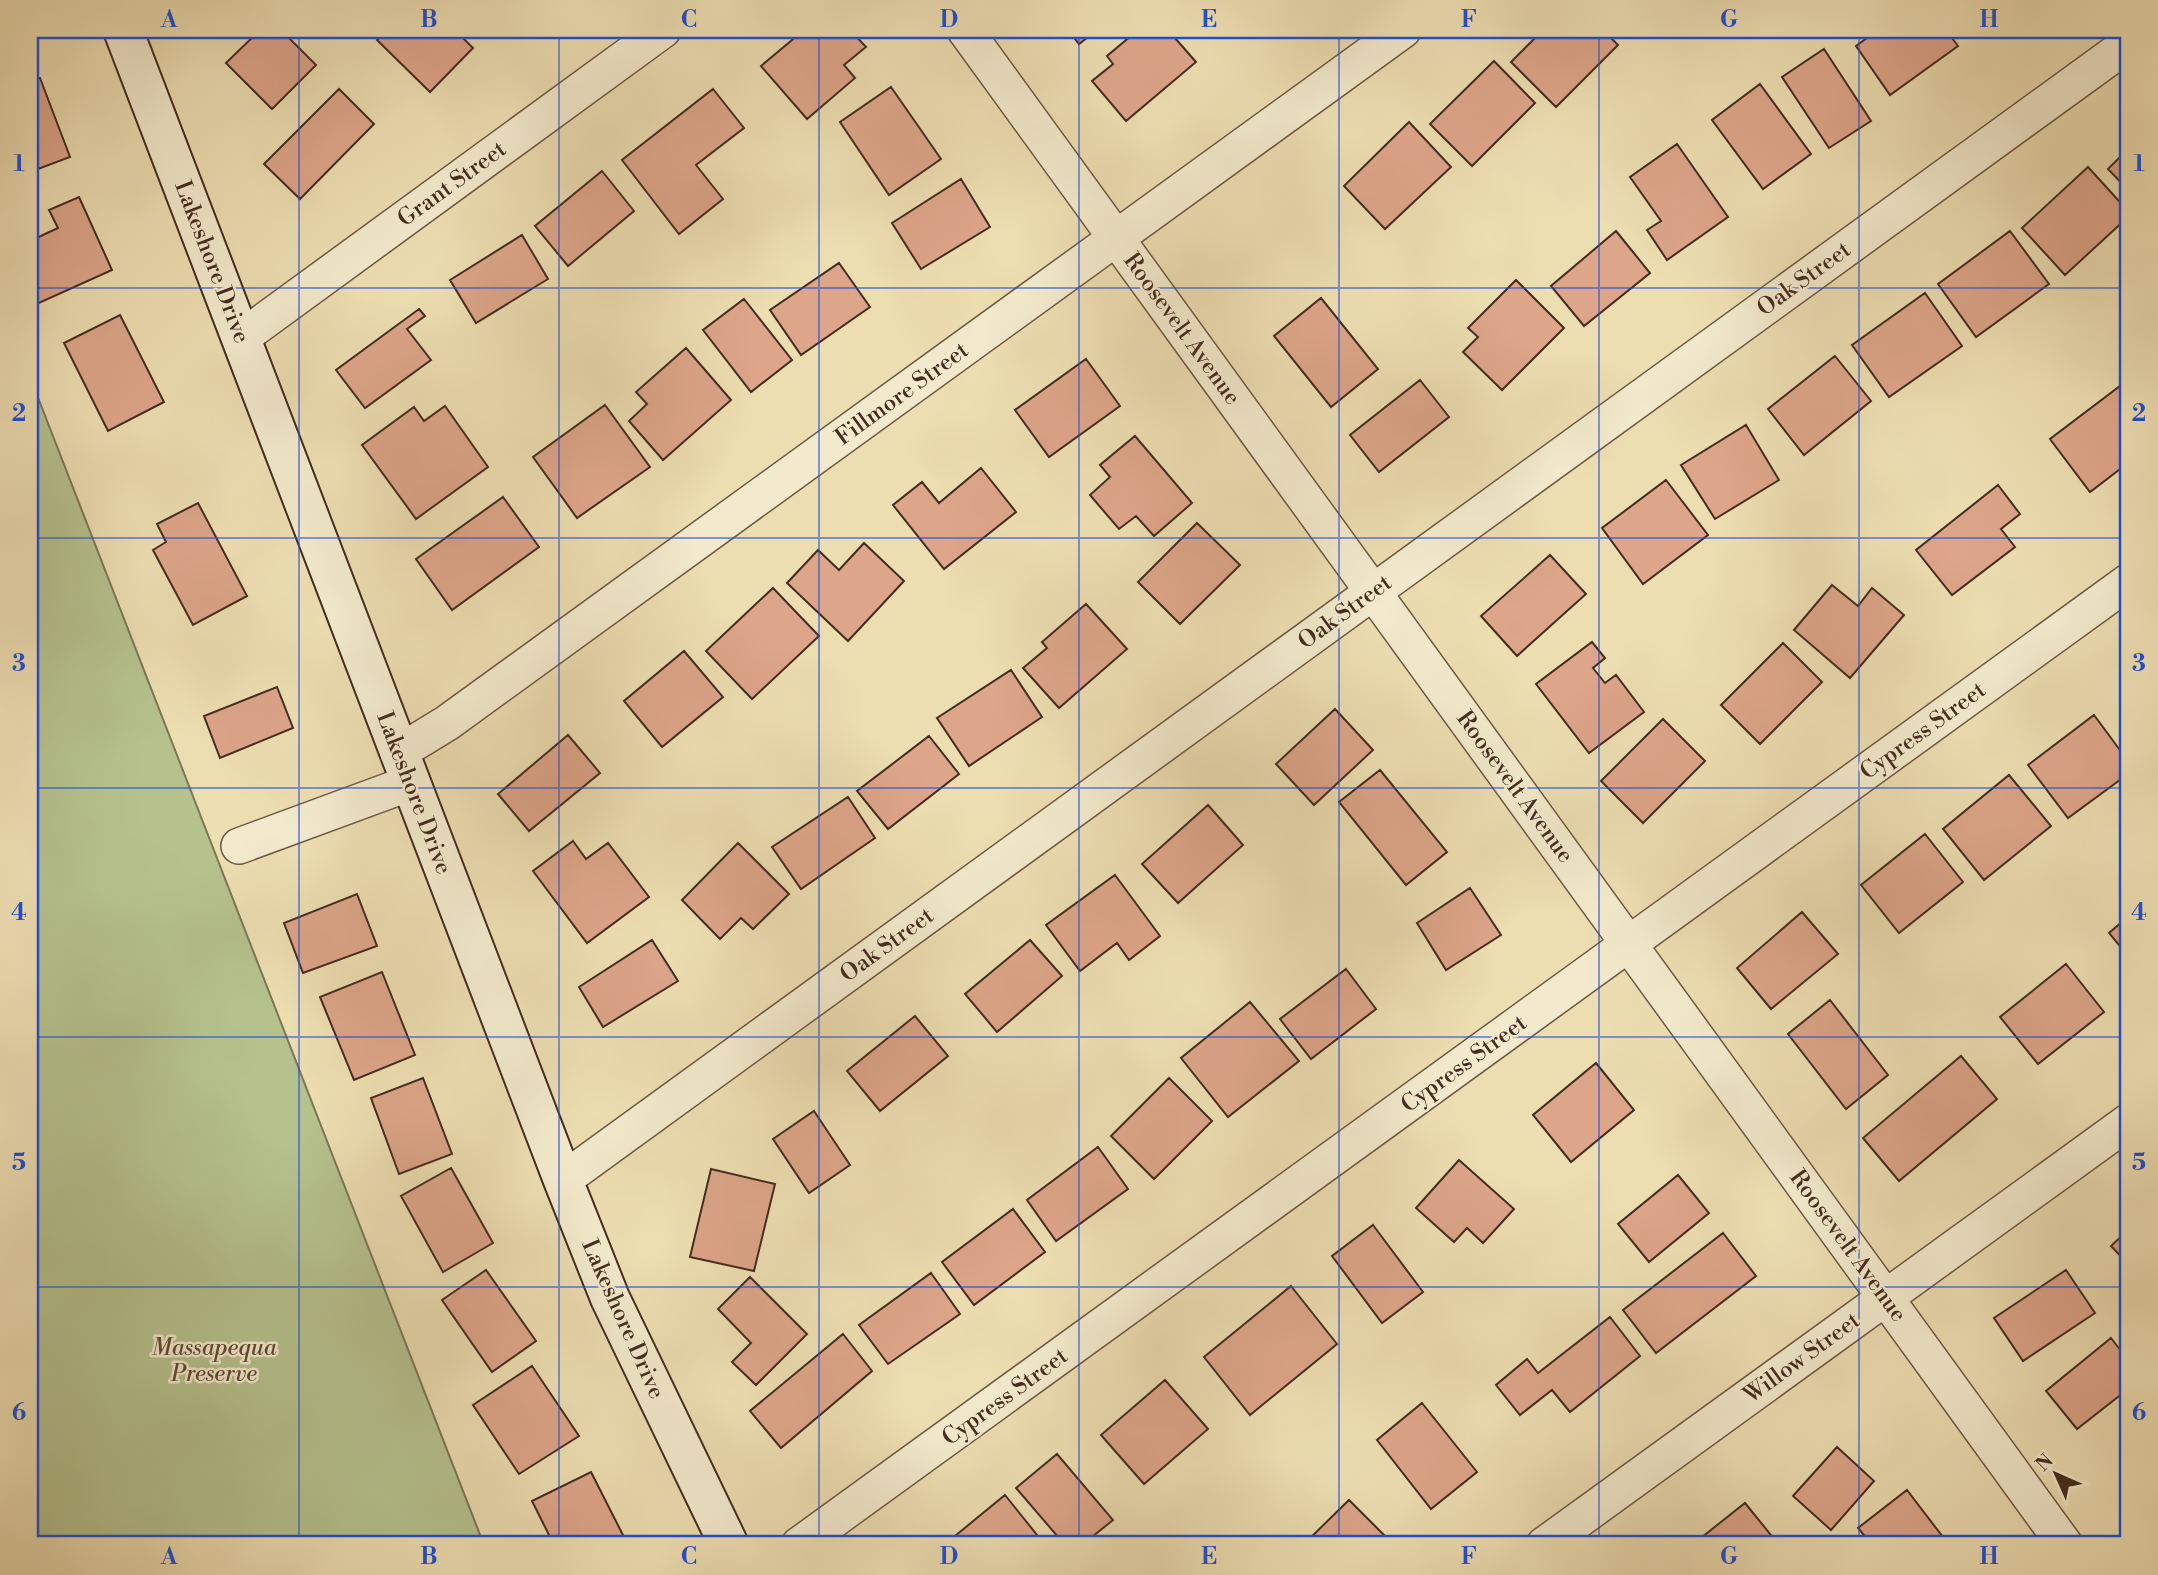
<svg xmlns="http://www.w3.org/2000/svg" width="2158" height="1575" viewBox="0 0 2158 1575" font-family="'Libre Bodoni',serif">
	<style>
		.green { fill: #b5c28e; stroke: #7c7756; stroke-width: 2 }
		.building { fill: #dda58a; stroke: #442c1f; stroke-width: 2 }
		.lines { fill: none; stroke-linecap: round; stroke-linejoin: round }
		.street-casing { stroke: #6e5844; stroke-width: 38 }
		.secondary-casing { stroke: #442c1f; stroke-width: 42 }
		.street { stroke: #f3eacd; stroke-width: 35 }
		.secondary { stroke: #f3eacd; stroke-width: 38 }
		.grid { fill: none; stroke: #1d4ed8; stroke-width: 2; stroke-opacity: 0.55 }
		.labels { text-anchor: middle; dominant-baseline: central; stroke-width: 5; stroke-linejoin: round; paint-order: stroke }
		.street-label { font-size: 23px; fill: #442c1f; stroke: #f3eacd }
		.park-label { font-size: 23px; font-style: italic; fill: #5b4a35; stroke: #f3eacd }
		.neatline { fill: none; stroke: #1d4ed8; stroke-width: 2.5 }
		.grid-label { font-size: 23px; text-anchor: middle; font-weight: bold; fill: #1d4ed8 }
	</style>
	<rect width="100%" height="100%" fill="#eddeb2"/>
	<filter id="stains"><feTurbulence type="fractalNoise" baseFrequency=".00286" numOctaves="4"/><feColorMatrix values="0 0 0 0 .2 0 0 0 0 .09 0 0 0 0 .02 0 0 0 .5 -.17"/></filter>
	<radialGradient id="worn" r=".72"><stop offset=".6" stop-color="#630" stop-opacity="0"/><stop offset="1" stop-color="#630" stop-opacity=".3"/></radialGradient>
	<path class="green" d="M30 377 484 1545H30Z"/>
	<path class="building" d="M260 30H281L316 65 272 109 226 63Z
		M388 30H455L473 48 430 92 377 40Z
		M804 30H850L866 47 844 65 855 78 807 119 761 66Z
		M1068 30H1097L1079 44Z
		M1138 30H1168L1196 62 1126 121 1092 81 1113 64 1107 56Z
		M1543 30H1603L1618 45 1556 107 1511 62Z
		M1878 30H1946L1958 46 1890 95 1856 46Z
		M1824 49 1871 121 1829 148 1782 77Z
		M1494 61 1535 103 1472 166 1430 124Z
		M40 78 70 157 30 172V81Z
		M1760 84 1811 154 1763 189 1712 120Z
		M891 87 941 159 889 195 840 122Z
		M339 89 374 124 300 199 264 164Z
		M713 89 744 128 696 165 723 199 679 234 622 160Z
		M1409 122 1451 167 1385 229 1344 186Z
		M1677 144 1728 217 1667 260 1647 230 1661 221 1630 177Z
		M2128 149V190L2108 169Z
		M2088 167 2128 211V217L2065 275 2022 228Z
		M602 171 634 211 568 266 535 226Z
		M961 179 990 227 921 269 892 223Z
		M79 197 112 270 30 307V241L58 228 49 210Z
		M1616 231 1650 273 1584 326 1551 286Z
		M2010 231 2049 284 1976 337 1938 284Z
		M522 235 548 279 476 323 450 280Z
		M839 263 870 307 801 355 770 310Z
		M1516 280 1564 328 1502 390 1463 352 1478 337 1468 328Z
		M1925 293 1962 346 1889 397 1852 345Z
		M1321 298 1378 369 1331 407 1274 336Z
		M744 299 792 360 751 392 703 330Z
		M419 309 425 316 407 329 431 360 365 408 336 370Z
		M120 315 164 402 108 431 64 343Z
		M686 348 731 400 663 460 629 421 647 404 636 392Z
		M1835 356 1871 401 1804 455 1768 409Z
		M1086 359 1120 406 1049 457 1015 410Z
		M1420 380 1449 417 1379 472 1350 435Z
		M2120 386 2128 397V463L2090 492 2050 439Z
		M605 405 650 467 577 518 533 457Z
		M445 406 488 467 416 519 362 445 414 407 424 421Z
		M1746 425 1779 480 1715 519 1681 465Z
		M1135 436 1192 503 1154 536 1136 516 1119 529 1090 495 1110 477 1100 465Z
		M981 468 1016 512 944 569 893 505 922 482 939 503Z
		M1666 480 1708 535 1643 584 1602 528Z
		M1998 485 2020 514 2001 529 2015 547 1952 595 1916 550Z
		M503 497 539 547 452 610 416 559Z
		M198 503 247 596 193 625 153 550 166 542 157 524Z
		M1197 523 1240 565 1180 624 1138 582Z
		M864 543 904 581 848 641 787 583 818 550 839 570Z
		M1550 555 1586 594 1517 656 1481 616Z
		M1832 585 1858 606 1872 588 1904 615 1850 678 1794 630Z
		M773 588 819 636 752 699 706 651Z
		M1086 604 1127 649 1059 708 1023 668 1047 648 1042 642Z
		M1592 642 1605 658 1593 668 1605 683 1616 675 1644 712 1589 753 1536 684Z
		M1783 643 1822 682 1760 744 1721 705Z
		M684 651 723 697 662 747 624 701Z
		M1011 670 1042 717 969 766 937 718Z
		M277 687 293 728 220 758 204 716Z
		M1335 709 1373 750 1314 805 1276 764Z
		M2094 715 2128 761V774L2068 818 2028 765Z
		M1663 719 1705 761 1643 823 1601 781Z
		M568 735 600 773 529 831 498 794Z
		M929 736 959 774 888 829 857 791Z
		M1380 770 1447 852 1406 885 1339 802Z
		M2009 775 2051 826 1984 880 1943 829Z
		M848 797 875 838 801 889 772 847Z
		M1208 805 1243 845 1178 903 1142 864Z
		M1925 834 1963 882 1899 933 1861 885Z
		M573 841 586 859 608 843 649 897 587 943 533 871Z
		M738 843 789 894 753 929 741 918 720 939 682 900Z
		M1115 875 1160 936 1129 960 1117 943 1080 971 1046 925Z
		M1470 888 1501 935 1446 970 1417 923Z
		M357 894 377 946 303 973 284 923Z
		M1802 912 1838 954 1771 1009 1737 968Z
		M2128 917V956L2109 933Z
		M652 940 678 981 603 1027 579 987Z
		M1030 940 1062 976 997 1032 965 994Z
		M2066 964 2104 1012 2038 1064 2000 1017Z
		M1346 969 1376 1009 1311 1059 1280 1019Z
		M382 972 415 1055 354 1080 320 997Z
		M1830 1000 1888 1075 1846 1109 1788 1034Z
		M1250 1002 1299 1061 1228 1117 1181 1058Z
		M915 1016 948 1056 880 1111 847 1071Z
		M1961 1056 1997 1099 1899 1181 1863 1138Z
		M1596 1063 1634 1110 1571 1162 1533 1115Z
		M423 1078 452 1154 399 1174 371 1098Z
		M1169 1078 1212 1121 1154 1179 1111 1136Z
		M814 1111 850 1165 809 1193 773 1139Z
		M1098 1147 1128 1189 1056 1241 1027 1200Z
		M1459 1160 1514 1209 1483 1243 1467 1228 1454 1242 1416 1208Z
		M451 1168 493 1243 443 1272 401 1196Z
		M711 1169 775 1184 754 1271 690 1257Z
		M1678 1175 1709 1213 1649 1262 1618 1224Z
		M1013 1209 1045 1252 974 1305 942 1262Z
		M1373 1225 1423 1292 1382 1323 1332 1256Z
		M2128 1230V1264L2111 1246Z
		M1723 1233 1756 1276 1656 1353 1623 1310Z
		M486 1270 536 1341 492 1372 442 1300Z
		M2066 1270 2095 1313 2023 1361 1994 1318Z
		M931 1273 960 1314 888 1364 859 1325Z
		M750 1277 807 1334 756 1385 732 1362 751 1343 718 1309Z
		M1291 1286 1337 1344 1250 1415 1204 1357Z
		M1610 1317 1640 1356 1570 1412 1552 1390 1520 1415 1496 1385 1527 1359 1538 1373Z
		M843 1334 872 1371 781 1448 750 1411Z
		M2111 1338 2128 1360V1389L2077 1429 2046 1391Z
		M532 1366 579 1436 519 1474 473 1405Z
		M1165 1380 1208 1429 1144 1484 1101 1435Z
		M1422 1403 1477 1472 1431 1509 1377 1440Z
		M1837 1447 1874 1481 1831 1530 1793 1496Z
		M1057 1454 1113 1520 1082 1545H1065L1016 1488Z
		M591 1472 628 1545H554L532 1501Z
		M1907 1490 1949 1545H1872L1858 1528Z
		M1005 1495 1045 1545H944Z
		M1349 1500 1385 1536 1375 1545H1303Z
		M1745 1503 1779 1545H1692Z"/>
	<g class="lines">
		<g class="street-casing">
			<path id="street" d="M965 30 2065 1545
				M241 338 663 30
				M398 753 447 723 1403 30
				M239 846 410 783
				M563 1180 2128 44
				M799 1545 2128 582
				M1544 1545 2128 1122"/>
		</g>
		<g class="secondary-casing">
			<path id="secondary" d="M123 30 563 1180 610 1298 729 1545"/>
		</g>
		<use href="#street" class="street"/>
		<use href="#secondary" class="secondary"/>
	</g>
	<path class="grid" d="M299 30V1545M559 30V1545M819 30V1545M1079 30V1545M1339 30V1545M1599 30V1545M1859 30V1545M30 288H2128M30 538H2128M30 788H2128M30 1037H2128M30 1287H2128"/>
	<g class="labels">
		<g class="street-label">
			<text transform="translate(452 184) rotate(-36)">Grant Street</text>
			<text transform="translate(212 262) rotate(69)">Lakeshore Drive</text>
			<text transform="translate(1804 279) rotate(-36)">Oak Street</text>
			<text transform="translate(1182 329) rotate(54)">Roosevelt Avenue</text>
			<text transform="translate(902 394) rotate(-36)">Fillmore Street</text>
			<text transform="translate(1345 612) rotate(-36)">Oak Street</text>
			<text transform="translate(1923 731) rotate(-36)">Cypress Street</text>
			<text transform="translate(1515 787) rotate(54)">Roosevelt Avenue</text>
			<text transform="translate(414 793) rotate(69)">Lakeshore Drive</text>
			<text transform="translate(887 945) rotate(-36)">Oak Street</text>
			<text transform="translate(1464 1064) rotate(-36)">Cypress Street</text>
			<text transform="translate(1848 1246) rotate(54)">Roosevelt Avenue</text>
			<text transform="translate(623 1319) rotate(66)">Lakeshore Drive</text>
			<text transform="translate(1802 1358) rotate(-36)">Willow Street</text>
			<text transform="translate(1005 1397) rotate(-36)">Cypress Street</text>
		</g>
		<g class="park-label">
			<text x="214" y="1348">Massapequa<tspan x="214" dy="26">Preserve</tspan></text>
		</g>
	</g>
	<rect width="2158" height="1575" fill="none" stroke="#eddeb2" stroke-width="77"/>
	<g transform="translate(2056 1474) rotate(315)" stroke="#f3eacd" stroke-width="5" paint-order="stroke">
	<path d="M0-5L12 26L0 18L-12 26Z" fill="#442c1f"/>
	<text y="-10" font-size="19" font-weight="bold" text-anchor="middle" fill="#442c1f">N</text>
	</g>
	<rect x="38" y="38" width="2082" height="1498" class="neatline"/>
	<g class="grid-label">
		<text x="169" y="27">A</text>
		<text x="429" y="27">B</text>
		<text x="689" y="27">C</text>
		<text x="949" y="27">D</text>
		<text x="1209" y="27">E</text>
		<text x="1469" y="27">F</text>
		<text x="1729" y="27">G</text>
		<text x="1989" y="27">H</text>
		<text x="19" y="171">1</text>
		<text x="2139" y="171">1</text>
		<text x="19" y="421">2</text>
		<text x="2139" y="421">2</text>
		<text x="19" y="671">3</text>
		<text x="2139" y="671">3</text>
		<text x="19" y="920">4</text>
		<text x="2139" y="920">4</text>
		<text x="19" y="1170">5</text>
		<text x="2139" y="1170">5</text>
		<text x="19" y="1420">6</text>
		<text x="2139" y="1420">6</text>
		<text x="169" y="1564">A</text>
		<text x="429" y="1564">B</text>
		<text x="689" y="1564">C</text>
		<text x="949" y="1564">D</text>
		<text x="1209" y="1564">E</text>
		<text x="1469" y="1564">F</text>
		<text x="1729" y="1564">G</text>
		<text x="1989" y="1564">H</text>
	</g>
	<rect width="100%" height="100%" filter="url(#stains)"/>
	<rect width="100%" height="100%" fill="url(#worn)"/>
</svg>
